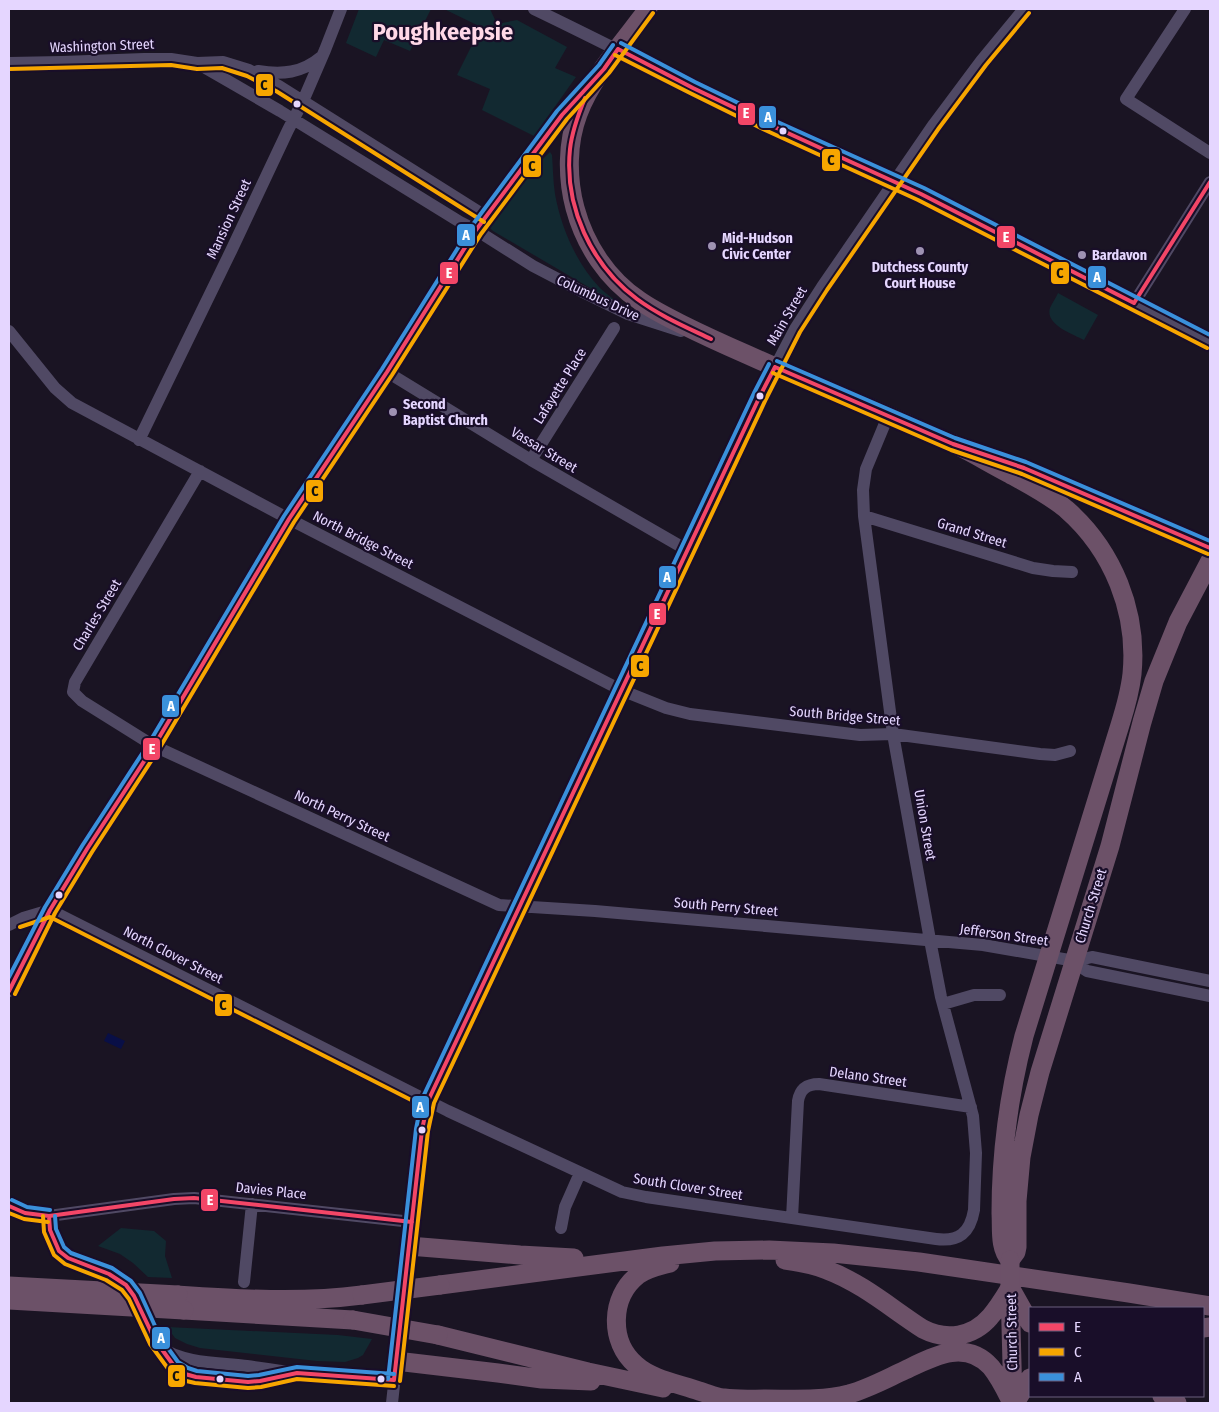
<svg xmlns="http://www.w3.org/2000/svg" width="1219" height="1412" viewBox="0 0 1219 1412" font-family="'Fira Sans Condensed',sans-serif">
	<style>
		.green { fill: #122931 }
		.water { fill: #090f46 }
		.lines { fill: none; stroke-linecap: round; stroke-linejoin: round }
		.minor { stroke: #504964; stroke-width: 12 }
		.highway { stroke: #6c5168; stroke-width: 19 }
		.highway-bridge { stroke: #6c5168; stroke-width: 19 }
		.bus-1-casing { stroke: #190e29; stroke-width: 8 }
		.bus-2-casing { stroke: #190e29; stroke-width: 8 }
		.bus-3-casing { stroke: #190e29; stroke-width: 8 }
		.bus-1 { stroke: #f34667; stroke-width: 4 }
		.bus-2 { stroke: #f7a600; stroke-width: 4 }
		.bus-3 { stroke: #3a90db; stroke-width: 4 }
		.bus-dot { fill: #e5d6ff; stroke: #190e29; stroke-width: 2 }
		.poi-dot { fill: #9e92b2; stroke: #190e29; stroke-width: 2 }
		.labels { text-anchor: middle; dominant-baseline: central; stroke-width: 4.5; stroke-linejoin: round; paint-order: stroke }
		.street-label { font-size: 14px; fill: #e5d6ff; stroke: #190e29 }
		.poi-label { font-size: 14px; font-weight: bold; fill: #e5d6ff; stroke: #190e29; text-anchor: start }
		.town-label { font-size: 24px; font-weight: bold; fill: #ffd8e7; stroke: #190e29 }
		.line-badge { stroke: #190e29; stroke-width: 2 }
		.badge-label { font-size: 14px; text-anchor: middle; font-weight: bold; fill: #fff }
		.pale-badge-label { font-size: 14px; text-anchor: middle; font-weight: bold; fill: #111 }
	</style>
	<rect width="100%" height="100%" fill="#1a1423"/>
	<path class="green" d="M359 9H431L410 51 384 40 376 57 346 43Z
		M444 9H490L497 24 517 20 567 47 555 68 576 77 534 136 482 110 490 89 457 75 481 27Z
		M550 152 552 155C553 168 553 181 555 194 561 227 576 263 600 288 607 295 617 301 625 307L614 302 493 231 487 225 507 195Z
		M1058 293 1098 315 1084 340C1073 334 1045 325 1050 308 1052 303 1056 298 1058 293Z
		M121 1228 154 1231 166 1241 165 1256 172 1278 148 1277 133 1263 120 1254 98 1246Z
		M167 1327 338 1335 372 1339 363 1355 358 1358 345 1362 317 1361 200 1348 187 1344 175 1338Z"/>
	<path class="water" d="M108 1033 125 1041 121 1049 104 1041Z"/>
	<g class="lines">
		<path class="minor" d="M534 9C603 42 670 77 738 110 798 140 860 167 921 194L1210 342
			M1185 9 1126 99 1210 153
			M9 63 62 62 144 59H171L197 63 223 62 249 70 279 86 487 217
			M197 63 280 111 460 222 476 230 533 266 581 291 628 314 681 331
			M258 71C282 75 302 73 321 57
			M1134 303 1210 182
			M9 331 55 388 72 403 289 519 621 690 666 708 690 714 860 735 893 734 1040 754 1055 755 1070 751
			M387 372 531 460 687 550
			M139 440 231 251 288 130 303 101 325 50 341 9
			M989 455 1024 468 1210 548
			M531 460 614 328
			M200 471 75 682 73 692 82 701 154 746 499 905 595 911 983 945 1075 961 1092 957 1210 981
			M864 516 1033 568 1053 571 1072 572
			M9 925 23 918 50 910 448 1111 622 1192 646 1197 936 1239C959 1242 970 1233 974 1210L976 1153 973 1116 941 997 930 940 893 734 864 516 863 490 866 469 888 416
			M1075 961 1078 965 1087 971 1210 996
			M9 991 38 932 50 910 87 849 154 746 289 519 387 372 476 230 562 115 585 88
			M943 1004 974 995H1000
			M9 1206 25 1213 49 1216 174 1199 194 1198 412 1222
			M49 1216C50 1270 86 1257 118 1279 143 1295 140 1330 162 1348 180 1363 224 1363 247 1366 263 1368 279 1371 296 1373 328 1377 361 1378 394 1380
			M792 1218 798 1101C800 1089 807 1084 819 1084L971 1107
			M561 1228 565 1207 580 1173
			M244 1282 252 1204
			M392 1403 422 1130 428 1101 510 925 760 396 795 329 822 287 934 124 981 61 1024 9"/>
		<path class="highway" d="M648 9C625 40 591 78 578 114 567 143 567 178 575 208 585 245 607 279 640 301 653 310 667 317 681 324 703 335 725 345 748 355 801 379 855 401 908 424 923 431 937 437 952 443 971 452 989 463 1008 473 1028 484 1048 494 1066 509 1113 550 1138 612 1132 674 1130 692 1125 709 1120 725L1024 1036C1009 1094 1001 1152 1001 1213 1002 1229 999 1248 1010 1260L1016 1252 1017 1247V1201L1021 1157 1029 1115 1040 1072 1110 846 1142 722 1154 681 1178 622 1210 561
			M409 1246 520 1255 574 1258
			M785 1260C799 1262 813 1264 827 1270 862 1283 892 1309 923 1329 946 1341 973 1337 990 1317 998 1308 1004 1298 1010 1288
			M670 1263C659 1266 648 1268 638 1275 610 1297 609 1342 636 1365 651 1379 679 1384 699 1391 707 1393 716 1398 724 1398 738 1400 752 1399 766 1399 793 1399 821 1401 849 1394 867 1389 884 1380 901 1372 929 1359 964 1337 991 1367 1000 1378 1006 1391 1012 1403
			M440 1285 663 1256 715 1251 769 1250 833 1253 919 1262 1129 1293 1210 1306
			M1010 1288 1013 1402
			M1012 1291 1030 1323
			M178 1295C240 1299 300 1303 362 1295
			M184 1310 353 1320
			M1203 1328 1210 1327
			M438 1335 588 1372 663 1388
			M396 1361 498 1373 542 1379 591 1381
			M1162 1396 1177 1403
			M1015 1403 1030 1378"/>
		<path class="highway-bridge" d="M1010 1260V1288
			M9 1286 178 1295
			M362 1295 440 1285
			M9 1300 184 1310
			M353 1320 438 1335"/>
		<g class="bus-1-casing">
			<path id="bus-1" d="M618 49 693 88 768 124 921 194 1134 303
				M585 98C578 115 572 131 570 149 564 206 591 265 637 299 660 316 686 327 711 339
				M1134 303 1210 182
				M775 367 953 444 1024 468 1210 548
				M9 991 50 910 87 849 154 746 289 519 387 372 476 230 562 115 604 69 618 49
				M9 1206 25 1213 49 1216 174 1199 194 1198 412 1222
				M49 1216 50 1230 59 1251 68 1258 109 1274 126 1285 134 1296 155 1340 174 1366 185 1374 196 1377 248 1382 260 1381 297 1373 394 1380
				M394 1380 422 1130 428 1101 760 396 775 367"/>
		</g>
		<g class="bus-2-casing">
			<path id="bus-2" d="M615 55 690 93 765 130 918 200 1207 348
				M9 69 171 65 197 69 222 68 247 76 276 91 484 222
				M773 373 951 450 1022 474 1208 554
				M20 927 50 917 425 1107
				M15 994 55 913 92 852 159 749 294 522 392 375 481 234 567 119 609 73 653 13
				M9 1213 24 1219 48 1222
				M43 1216 44 1232 54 1255 65 1264 106 1280 122 1290 129 1299 150 1344 169 1370 182 1380 195 1383 248 1388 261 1387 297 1379 394 1386
				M400 1381 428 1131 434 1103 766 399 800 332 827 290 939 128 986 65 1029 13"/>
		</g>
		<g class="bus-3-casing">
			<path id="bus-3" d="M621 43 695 82 771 119 924 188 1210 335
				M777 361 955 438 1026 462 1210 541
				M9 977 45 907 82 846 149 743 284 516 382 369 471 227 557 111 599 65 613 45
				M12 1200 27 1207 50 1210
				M55 1216 56 1229 64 1247 71 1253 112 1268 131 1281 140 1293 160 1337 178 1362 188 1368 197 1371 248 1376 259 1375 297 1367 394 1374
				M388 1379 416 1129 422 1099 754 393 769 364"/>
		</g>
		<use href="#bus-1" class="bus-1"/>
		<use href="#bus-2" class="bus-2"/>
		<use href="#bus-3" class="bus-3"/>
	</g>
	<g class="bus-dot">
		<circle cx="297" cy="104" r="4.5"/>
		<circle cx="783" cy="131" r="4.5"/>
		<circle cx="760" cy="396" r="4.5"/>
		<circle cx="59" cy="895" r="4.5"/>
		<circle cx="422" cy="1130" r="4.5"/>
		<circle cx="220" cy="1379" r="4.5"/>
		<circle cx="381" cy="1379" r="4.5"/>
	</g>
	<g class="poi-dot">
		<circle cx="712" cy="246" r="5"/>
		<circle cx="920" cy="251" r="5"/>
		<circle cx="1082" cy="255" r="5"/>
		<circle cx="393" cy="412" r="5"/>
	</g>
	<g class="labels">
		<g class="street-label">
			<text transform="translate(102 46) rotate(-2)">Washington Street</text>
			<text transform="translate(229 219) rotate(-65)">Mansion Street</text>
			<text transform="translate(598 298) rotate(25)">Columbus Drive</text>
			<text transform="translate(787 316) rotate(-60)">Main Street</text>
			<text transform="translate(560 386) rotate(-58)">Lafayette Place</text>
			<text transform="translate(544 450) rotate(31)">Vassar Street</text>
			<text transform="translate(972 533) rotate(17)">Grand Street</text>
			<text transform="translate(363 540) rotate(27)">North Bridge Street</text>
			<text transform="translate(97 615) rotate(-59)">Charles Street</text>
			<text transform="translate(845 716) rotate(5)">South Bridge Street</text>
			<text transform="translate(342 816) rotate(25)">North Perry Street</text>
			<text transform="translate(925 825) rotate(80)">Union Street</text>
			<text transform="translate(1091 906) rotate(-73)">Church Street</text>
			<text transform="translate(726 907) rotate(5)">South Perry Street</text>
			<text transform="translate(1004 935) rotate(8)">Jefferson Street</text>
			<text transform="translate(173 955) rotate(27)">North Clover Street</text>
			<text transform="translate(868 1077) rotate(8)">Delano Street</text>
			<text transform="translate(688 1187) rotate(9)">South Clover Street</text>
			<text transform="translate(271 1191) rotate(6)">Davies Place</text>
			<text transform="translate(1012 1332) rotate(-91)">Church Street</text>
		</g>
		<g class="poi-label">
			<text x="722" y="238">Mid-Hudson<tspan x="722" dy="16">Civic Center</tspan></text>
			<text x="1092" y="255">Bardavon</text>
			<text x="920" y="267" text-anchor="middle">Dutchess County<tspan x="920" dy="16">Court House</tspan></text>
			<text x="403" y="404">Second<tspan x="403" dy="16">Baptist Church</tspan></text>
		</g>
		<g class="town-label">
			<text x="443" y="32">Poughkeepsie</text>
		</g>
	</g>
	<g class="line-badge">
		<rect x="255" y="73" width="19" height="24" rx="5" fill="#f7a600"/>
		<rect x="737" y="102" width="19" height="24" rx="5" fill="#f34667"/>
		<rect x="758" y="105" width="19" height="24" rx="5" fill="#3a90db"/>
		<rect x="821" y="148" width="20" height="24" rx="5" fill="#f7a600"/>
		<rect x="522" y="154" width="20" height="24" rx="5" fill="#f7a600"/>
		<rect x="456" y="223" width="20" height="24" rx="5" fill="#3a90db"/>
		<rect x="996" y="225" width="20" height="24" rx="5" fill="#f34667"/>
		<rect x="1050" y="261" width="20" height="24" rx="5" fill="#f7a600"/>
		<rect x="439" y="261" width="20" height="24" rx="5" fill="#f34667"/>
		<rect x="1087" y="265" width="20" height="24" rx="5" fill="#3a90db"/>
		<rect x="305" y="479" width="19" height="24" rx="5" fill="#f7a600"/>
		<rect x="658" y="565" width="19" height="24" rx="5" fill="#3a90db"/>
		<rect x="648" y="602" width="19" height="24" rx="5" fill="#f34667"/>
		<rect x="630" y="654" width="20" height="24" rx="5" fill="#f7a600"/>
		<rect x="161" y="694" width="19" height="24" rx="5" fill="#3a90db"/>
		<rect x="142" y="737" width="19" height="24" rx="5" fill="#f34667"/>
		<rect x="214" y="993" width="19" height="24" rx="5" fill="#f7a600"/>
		<rect x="411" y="1095" width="19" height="24" rx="5" fill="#3a90db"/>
		<rect x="200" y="1188" width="19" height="24" rx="5" fill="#f34667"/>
		<rect x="151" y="1326" width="20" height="24" rx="5" fill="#3a90db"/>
		<rect x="167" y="1364" width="19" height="24" rx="5" fill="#f7a600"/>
	</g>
	<g class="badge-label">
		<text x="746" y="118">E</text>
		<text x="768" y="122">A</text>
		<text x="466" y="240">A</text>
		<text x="1006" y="242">E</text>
		<text x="449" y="278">E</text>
		<text x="1097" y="282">A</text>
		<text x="667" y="582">A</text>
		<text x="657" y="619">E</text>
		<text x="171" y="711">A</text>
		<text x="152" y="754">E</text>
		<text x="420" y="1112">A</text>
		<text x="210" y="1205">E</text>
		<text x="161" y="1343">A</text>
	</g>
	<g class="pale-badge-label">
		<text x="264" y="90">C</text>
		<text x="831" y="165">C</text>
		<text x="532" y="171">C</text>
		<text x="1060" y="278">C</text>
		<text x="315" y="496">C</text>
		<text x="640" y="671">C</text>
		<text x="223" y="1010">C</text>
		<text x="176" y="1381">C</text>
	</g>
	<rect width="1219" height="1412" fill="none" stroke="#e5d6ff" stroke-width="20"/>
	<rect x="1029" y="1307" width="175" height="90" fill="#190e29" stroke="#6b5e7f"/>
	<rect x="1039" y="1323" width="25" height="8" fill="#f34667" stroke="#6b5e7f"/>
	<text x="1074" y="1332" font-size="15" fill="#e5d6ff">E</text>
	<rect x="1039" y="1348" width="25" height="8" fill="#f7a600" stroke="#6b5e7f"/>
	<text x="1074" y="1357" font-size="15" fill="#e5d6ff">C</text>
	<rect x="1039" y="1373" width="25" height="8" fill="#3a90db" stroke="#6b5e7f"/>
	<text x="1074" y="1382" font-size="15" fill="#e5d6ff">A</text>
</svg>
